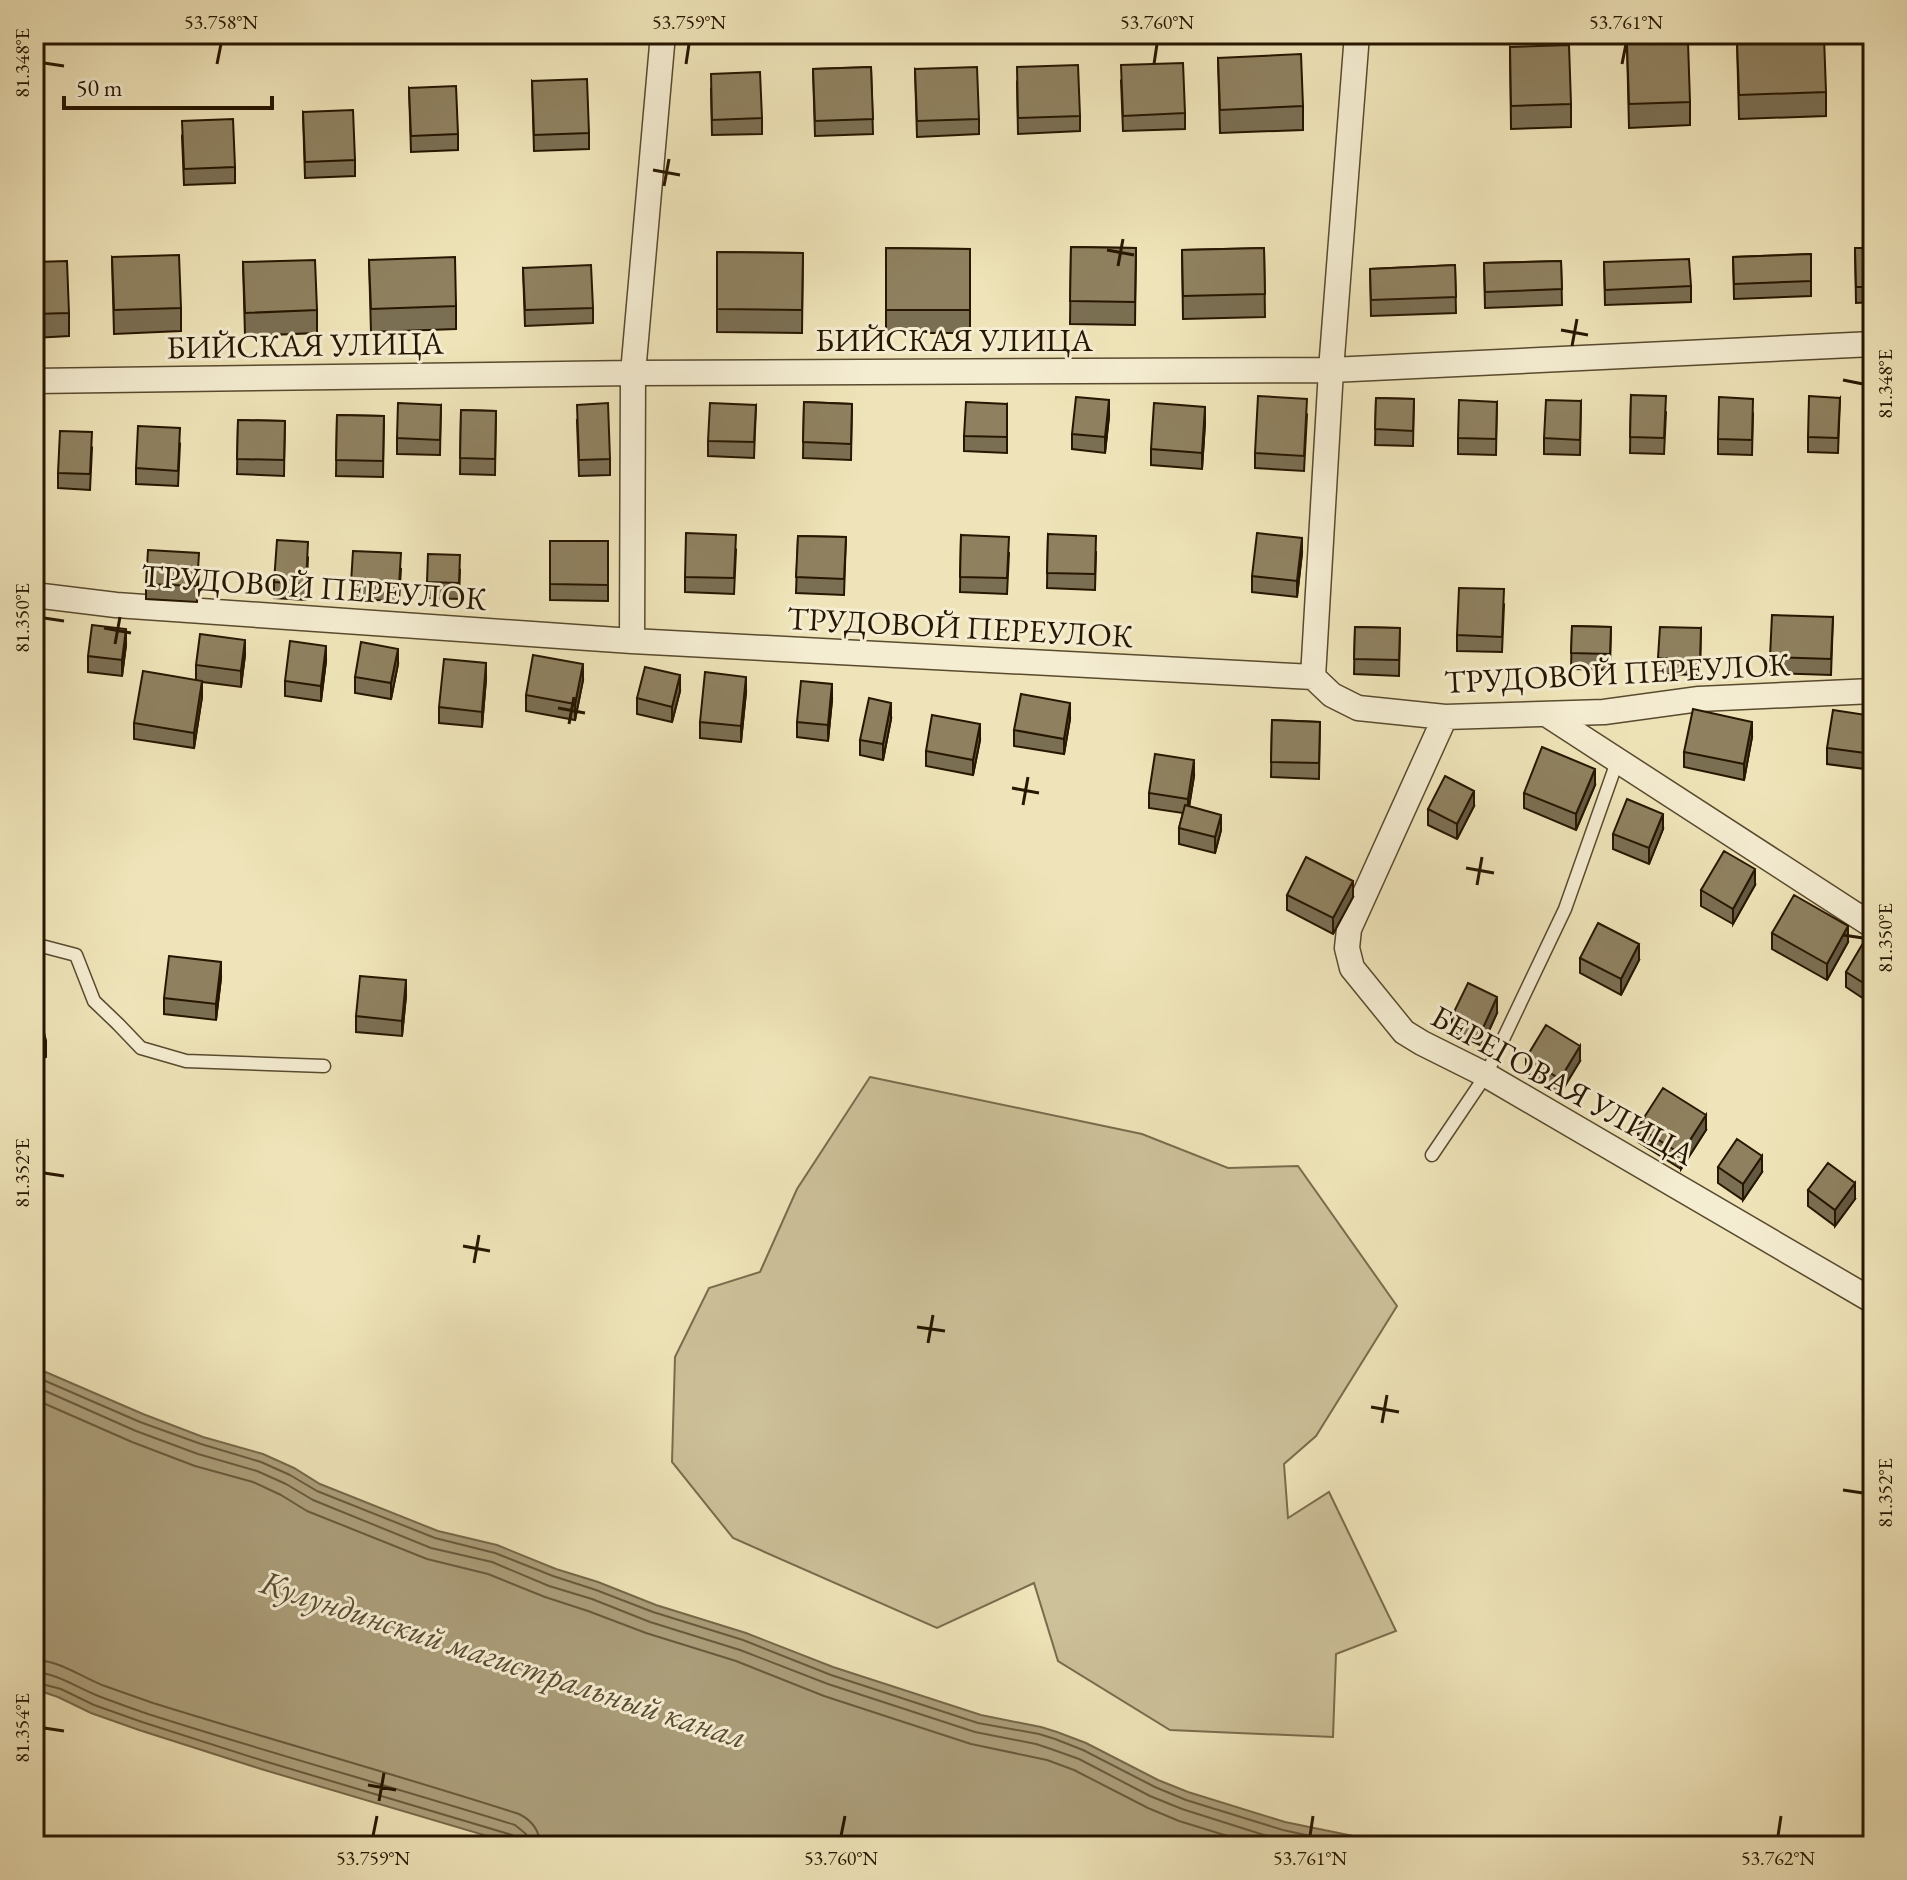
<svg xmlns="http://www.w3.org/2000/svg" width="1907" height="1880" viewBox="0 0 1907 1880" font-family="'EB Garamond',serif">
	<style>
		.green { fill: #cdc19a; stroke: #7a6c4d; stroke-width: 2 }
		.water { fill: #ab9e7a; stroke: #766849; stroke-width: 2 }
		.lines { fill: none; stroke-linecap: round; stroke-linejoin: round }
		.shore { stroke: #695a3d; stroke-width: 2 }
		.lane-casing { stroke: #594a2e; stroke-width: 15 }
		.street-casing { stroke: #594a2e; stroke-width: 27 }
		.lane { stroke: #f5edd2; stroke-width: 12 }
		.street { stroke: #f5edd2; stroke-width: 24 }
		.wall { fill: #7b6f53; stroke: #271600; stroke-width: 2 }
		.shaded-wall { fill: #645a43; stroke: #271600; stroke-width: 2 }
		.building { fill: #8f8160; stroke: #271600; stroke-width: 2 }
		.ticks { fill: none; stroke: #271600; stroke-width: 3 }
		.labels { text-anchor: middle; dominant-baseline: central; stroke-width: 6; stroke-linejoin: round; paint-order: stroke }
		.street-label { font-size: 32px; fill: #271600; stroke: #f5edd2 }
		.water-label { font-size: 34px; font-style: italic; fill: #5c4c31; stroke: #f5edd2 }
		.neatline { fill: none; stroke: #271600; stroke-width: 3 }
		.ticks-label { font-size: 20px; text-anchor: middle; fill: #271600 }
	</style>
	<rect width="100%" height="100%" fill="#efe4b9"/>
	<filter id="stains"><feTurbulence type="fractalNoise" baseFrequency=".0025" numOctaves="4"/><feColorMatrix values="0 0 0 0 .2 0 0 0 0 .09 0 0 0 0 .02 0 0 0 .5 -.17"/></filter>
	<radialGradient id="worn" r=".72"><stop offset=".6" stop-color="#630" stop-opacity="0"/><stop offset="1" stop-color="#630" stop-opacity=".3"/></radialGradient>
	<path class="green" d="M870 1077 1142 1134 1228 1168 1298 1166 1397 1306 1316 1436 1284 1464 1288 1518 1329 1492 1396 1631 1336 1654 1333 1737 1170 1730 1058 1661 1034 1583 937 1628 733 1538 672 1462 675 1357 709 1288 760 1272 797 1189Z"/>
	<path class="water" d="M34 1367 143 1414 203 1437 263 1454 294 1468 320 1484 438 1531 497 1545 556 1569 598 1582 656 1605 746 1633 833 1667 981 1715 1041 1727 1057 1732 1086 1743 1158 1780 1188 1792 1285 1822 1402 1846H521L261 1769 139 1730 91 1713 58 1697 34 1689Z"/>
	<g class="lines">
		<path class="shore" d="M34 1376 140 1422 201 1444 261 1462 290 1475 317 1491 435 1538 495 1553 553 1576 596 1590 653 1612 743 1640 831 1675 978 1723 1039 1734 1055 1739 1083 1750 1155 1787 1186 1800 1283 1830 1315 1837 1367 1846
			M34 1386 136 1431 198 1454 257 1471 286 1484 313 1500 431 1548 492 1562 549 1586 592 1599 650 1622 740 1650 828 1684 975 1732 1036 1744 1051 1749 1079 1759 1150 1796 1182 1809 1264 1835 1308 1846
			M34 1399 132 1442 195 1466 253 1482 281 1495 307 1511 427 1559 488 1574 545 1597 588 1611 646 1633 736 1661 824 1696 971 1744 1047 1760 1074 1770 1148 1808 1179 1821 1260 1846
			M34 1660C58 1660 80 1676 102 1685 119 1691 136 1697 153 1703 275 1741 398 1775 519 1814 533 1821 540 1831 540 1846
			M34 1672C56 1673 76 1687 96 1695 113 1702 131 1708 148 1714 270 1753 393 1787 515 1825L526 1834 528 1846
			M34 1682 61 1689 94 1705 142 1722 264 1761 512 1835 517 1839 518 1846"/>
		<g class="lane-casing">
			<path id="lane" d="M662 36 735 34
				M34 944 76 955 94 1001 118 1024 141 1048 186 1061 324 1066
				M1432 1155 1486 1075 1565 909 1618 759"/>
		</g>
		<g class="street-casing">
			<path id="street" d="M34 381 633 373 1331 370 1873 344
				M34 595 116 605 632 641 1313 677 1332 695 1358 708 1445 717 1604 712 1699 699 1873 691
				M632 641 633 373 663 34
				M1313 677 1331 370 1357 34
				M1546 714 1873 926
				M1445 717 1349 929 1347 948 1352 968 1404 1032 1422 1043 1486 1075 1873 1301"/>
		</g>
		<use href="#lane" class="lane"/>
		<use href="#street" class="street"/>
	</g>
	<path class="wall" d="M1866 34H1873V111L1868 112Z
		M1737 41 1826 92V116L1739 119Z
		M1627 44 1690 102V125L1629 128Z
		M1510 47 1571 104V127L1511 129Z
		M1218 58 1303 106V130L1220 133Z
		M871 67 873 134 815 136 813 69Z
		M915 69 979 119V134L917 137Z
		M532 81 589 133V149L534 151Z
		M1121 81 1185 113V129L1123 131Z
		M1017 82 1080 116V131L1018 134Z
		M409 88 458 134V150L411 152Z
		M711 89 762 118V134L712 135Z
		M303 112 355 160V176L305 178Z
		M182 136 235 167V183L184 185Z
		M1071 247 1136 248 1135 325 1070 324Z
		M886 248 970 249V333H886Z
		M1264 248 1265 317 1183 319 1182 250Z
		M1855 248H1873V302L1856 303Z
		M717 252 803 253 802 333 717 332Z
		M1811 254V296L1734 299 1733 257Z
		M112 257 181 308V331L114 334Z
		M369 260 456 306V329L371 332Z
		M1561 261 1562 305 1485 308 1484 263Z
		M34 262 69 313V336L34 338Z
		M243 262 317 310V333L245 336Z
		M1604 262 1691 286V302L1605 305Z
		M1455 265 1456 313 1371 316 1370 269Z
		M523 268 593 308V323L525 326Z
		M1631 395 1666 412 1664 454 1630 453Z
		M1376 398 1414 399 1413 446 1375 445Z
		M1840 398 1838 453 1808 452V437Z
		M1581 401 1580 455 1544 454V438Z
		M804 402 852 404 851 460 803 458Z
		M1497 402 1496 455 1458 454V438Z
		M1007 404V453L964 451V436Z
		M441 405 440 455 397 454V438Z
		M756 405 754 458 708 456V441Z
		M461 410 496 411 495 475 460 474Z
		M1753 414 1752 455 1718 454V439Z
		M337 415 384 416 383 477 336 476Z
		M1307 415 1304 471 1255 468V453Z
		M1109 416 1105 453 1072 449V434Z
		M238 420 285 421 284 476 237 474Z
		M577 421 610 459V475L579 476Z
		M1205 423 1202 469 1151 465V449Z
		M180 444 178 486 136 484V468Z
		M92 448 90 490 58 488V473Z
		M1048 534 1096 552 1095 590 1047 588Z
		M961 535 1009 553 1007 594 960 592Z
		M798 536 846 537 844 595 796 593Z
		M550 541H608V601L550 600Z
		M736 550 734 594 685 592V577Z
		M1302 553 1297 597 1252 592V576Z
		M308 558 306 600 274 598V582Z
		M199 569 197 602 146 599V584Z
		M401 569 399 601 351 599V583Z
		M460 570 459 599 427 598V582Z
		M1504 605 1502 652 1457 651V635Z
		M1833 617 1831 675 1770 673V657Z
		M1572 626 1611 627 1610 670 1571 669Z
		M1355 627 1400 628 1399 676 1354 674Z
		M1701 628 1700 675 1658 674V658Z
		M126 645 122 676 88 672V656Z
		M245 655 241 687 202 682V697L194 748 134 739V723L196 680V665Z
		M326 661 321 701 285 696V681Z
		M398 664 391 699 355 693V677Z
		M486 679 482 727 439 723V707Z
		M583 680 575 720 526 711V695Z
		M680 691 672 722 637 714V698Z
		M746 692 741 742 700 738V722Z
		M832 700 828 741 797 737V722Z
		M1873 716V770L1827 764V748Z
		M891 719 883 760 860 755V740Z
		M1070 719 1064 754 1014 746V730Z
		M1272 720 1320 722 1319 779 1271 777Z
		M1752 737 1744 780 1684 767V752Z
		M980 740 973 775 926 766V751Z
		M1194 776 1189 806 1221 830 1215 853 1179 844V828L1183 813 1149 808V793Z
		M1595 785 1576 830 1524 808V793Z
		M1474 806 1457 839 1428 825V809Z
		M1663 829 1649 864 1613 849V834Z
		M1755 885 1733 924 1701 906V890Z
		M1287 895 1353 897 1333 934 1287 910Z
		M1772 933 1848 942 1827 980 1772 949Z
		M1873 942V1005L1846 987V972Z
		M1580 958 1639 960 1621 995 1580 973Z
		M221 978 216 1020 164 1014V998Z
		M406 996 402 1036 356 1032V1016Z
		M1497 1013 1482 1046 1452 1032V1016Z
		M1526 1058 1580 1061 1560 1094 1526 1073Z
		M1638 1127 1706 1130 1681 1169 1638 1142Z
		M1718 1167 1762 1172 1743 1200 1718 1183Z
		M1808 1190 1855 1199 1835 1226 1808 1206Z"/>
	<path class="shaded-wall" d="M1109 400V416L1105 453V437Z
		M1205 407V423L1202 469V453Z
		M1302 538V553L1297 597V581Z
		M126 629V645L122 676V660Z
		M245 640V655L241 687V671Z
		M326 646V661L321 701V686Z
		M398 649V664L391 699V683Z
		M486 663V679L482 727V712Z
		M583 664V680L575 720V704Z
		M680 675V691L672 722V707Z
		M746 677V692L741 742V726Z
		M202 681V697L194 748V733Z
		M832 684V700L828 741V725Z
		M891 703V719L883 760V744Z
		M1070 703V719L1064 754V739Z
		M1752 722V737L1744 780V764Z
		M980 724V740L973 775V760Z
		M1194 760V776L1188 814V799Z
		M1595 769V785L1576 830V814Z
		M1474 791V806L1457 839V824Z
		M1663 814V829L1649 864V848Z
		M1221 815V830L1215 853V837Z
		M1755 869V885L1733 924V909Z
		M1353 881V897L1333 934V918Z
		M1848 926V942L1827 980V964Z
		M1639 944V960L1621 995V979Z
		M221 962V978L216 1020V1004Z
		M406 980V996L402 1036V1021Z
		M1497 997V1013L1482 1046V1030Z
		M46 1041V1057L34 1060V1045Z
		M1580 1046V1061L1560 1094V1079Z
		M1706 1115V1130L1681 1169V1154Z
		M1762 1156V1172L1743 1200V1184Z
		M1855 1183V1199L1835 1226V1210Z"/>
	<path class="building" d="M1866 34H1873V88H1868Z
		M1824 37 1826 92 1739 95 1737 41Z
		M1688 42 1690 102 1629 104 1627 44Z
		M1569 45 1571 104 1511 106 1510 47Z
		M1301 54 1303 106 1220 110 1218 58Z
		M1183 63 1185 113 1123 116 1121 65Z
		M1078 65 1080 116 1018 118 1017 67Z
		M871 67 873 119 815 121 813 69Z
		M977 67 979 119 917 121 915 69Z
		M760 72 762 118 712 120 711 74Z
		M587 79 589 133 534 135 532 81Z
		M456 86 458 134 411 136 409 88Z
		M353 110 355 160 305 162 303 112Z
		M233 119 235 167 184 169 182 121Z
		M1071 247 1136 248 1135 302 1070 301Z
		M886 248 970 249V310H886Z
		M1264 248 1265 294 1183 296 1182 250Z
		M1855 248H1873V287H1856Z
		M717 252 803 253 802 310 717 309Z
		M1811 254V281L1734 284 1733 257Z
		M179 255 181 308 114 310 112 257Z
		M455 257 456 306 371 309 369 260Z
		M1689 259 1691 286 1605 290 1604 262Z
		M315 260 317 310 245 313 243 262Z
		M67 261 69 313 34 314V262Z
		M1561 261 1562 289 1485 292 1484 263Z
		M591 265 593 308 525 310 523 268Z
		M1455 265 1456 297 1371 300 1370 269Z
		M1631 395 1666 396 1664 438 1630 437Z
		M1258 396 1307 399 1304 456 1255 453Z
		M1809 396 1840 398 1838 438 1808 437Z
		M1076 397 1109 400 1105 437 1072 434Z
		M1719 397 1753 399 1752 440 1718 439Z
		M1376 398 1414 399 1413 431 1375 429Z
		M1459 400 1497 402 1496 439 1458 438Z
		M1546 400 1581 401 1580 440 1544 438Z
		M804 402 852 404 851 444 803 442Z
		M966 402 1007 404V437L964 436Z
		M398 403 441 405 440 440 397 438Z
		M608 403 610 459 579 460 577 405Z
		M710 403 756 405 754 442 708 441Z
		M1154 403 1205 407 1202 453 1151 449Z
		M461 410 496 411 495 459 460 458Z
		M337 415 384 416 383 461 336 460Z
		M238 420 285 421 284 460 237 459Z
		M138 426 180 428 178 471 136 468Z
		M60 431 92 432 90 474 58 473Z
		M686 533 736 535 734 578 685 577Z
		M1257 533 1302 538 1297 581 1252 576Z
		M1048 534 1096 536 1095 574 1047 573Z
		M961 535 1009 537 1007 578 960 577Z
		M798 536 846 537 844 579 796 577Z
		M277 540 308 542 306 584 274 582Z
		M550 541H608V585L550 584Z
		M148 550 199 553 197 586 146 584Z
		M353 551 401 553 399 586 351 583Z
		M428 554 460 555 459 583 427 582Z
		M1459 588 1504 589 1502 637 1457 635Z
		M1772 615 1833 617 1831 659 1770 657Z
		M92 625 126 629 122 660 88 656Z
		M1572 626 1611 627 1610 654 1571 653Z
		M1355 627 1400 628 1399 660 1354 659Z
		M1660 627 1701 628 1700 660 1658 658Z
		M200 634 245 640 241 671 196 665Z
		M290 641 326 646 321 686 285 681Z
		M361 642 398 649 391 683 355 677Z
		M533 655 583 664 575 704 526 695Z
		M444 659 486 663 482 712 439 707Z
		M645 667 680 675 672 707 637 698Z
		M143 671 202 681 194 733 134 723Z
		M705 672 746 677 741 726 700 722Z
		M801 681 832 684 828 725 797 722Z
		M1021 694 1070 703 1064 739 1014 730Z
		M869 698 891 703 883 744 860 740Z
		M1693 709 1752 722 1744 764 1684 752Z
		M1833 710 1873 716V754L1827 748Z
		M932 715 980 724 973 760 926 751Z
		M1272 720 1320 722 1319 763 1271 762Z
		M1542 747 1595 769 1576 814 1524 793Z
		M1155 754 1194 760 1188 799 1149 793Z
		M1445 776 1474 791 1457 824 1428 809Z
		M1627 799 1663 814 1649 848 1613 834Z
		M1185 805 1221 815 1215 837 1179 828Z
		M1724 851 1755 869 1733 909 1701 890Z
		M1306 857 1353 881 1333 918 1287 895Z
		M1794 895 1848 926 1827 964 1772 933Z
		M1598 923 1639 944 1621 979 1580 958Z
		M1866 938 1873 942V989L1846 972Z
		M169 956 221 962 216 1004 164 998Z
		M360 976 406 980 402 1021 356 1016Z
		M1468 983 1497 997 1482 1030 1452 1016Z
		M34 1006H38L46 1041 34 1045Z
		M1546 1025 1580 1046 1560 1079 1526 1058Z
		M1663 1088 1706 1115 1681 1154 1638 1127Z
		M1737 1139 1762 1156 1743 1184 1718 1167Z
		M1828 1163 1855 1183 1835 1210 1808 1190Z"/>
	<path class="ticks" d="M44 63 64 66M217 64 221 44M686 64 689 44M1154 64 1157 44M1622 64 1626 44M653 170 680 175M664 186 669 159M1107 250 1134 255M1118 266 1123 239M1561 330 1588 335M1572 346 1577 319M1843 380 1863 384M44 618 64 621M104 628 131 633M115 644 120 617M558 708 585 713M569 724 574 697M1012 788 1039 793M1023 805 1028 777M1466 868 1494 873M1477 885 1482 857M1843 935 1863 938M44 1173 64 1176M463 1246 490 1251M474 1263 479 1235M917 1327 945 1331M928 1343 933 1315M1371 1407 1399 1412M1382 1423 1387 1395M1843 1490 1863 1493M44 1728 64 1731M368 1785 396 1790M379 1801 384 1773M373 1836 377 1816M841 1836 845 1816M1310 1836 1313 1816M1778 1836 1781 1816"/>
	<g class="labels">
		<g class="street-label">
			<text x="954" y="340">БИЙСКАЯ УЛИЦА</text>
			<text transform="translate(305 345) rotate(-1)">БИЙСКАЯ УЛИЦА</text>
			<text transform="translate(314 587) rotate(4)">ТРУДОВОЙ ПЕРЕУЛОК</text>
			<text transform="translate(960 627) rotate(3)">ТРУДОВОЙ ПЕРЕУЛОК</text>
			<text transform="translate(1617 673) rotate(-3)">ТРУДОВОЙ ПЕРЕУЛОК</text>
			<text transform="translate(1563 1085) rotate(29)">БЕРЕГОВАЯ УЛИЦА</text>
		</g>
		<g class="water-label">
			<text transform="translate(504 1659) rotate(18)">Кулундинский магистральный канал</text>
		</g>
	</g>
	<rect width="1907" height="1880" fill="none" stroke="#efe4b9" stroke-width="88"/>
	<path d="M64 96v12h208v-12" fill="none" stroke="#271600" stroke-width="4"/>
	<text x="76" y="96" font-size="24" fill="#271600" stroke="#f5edd2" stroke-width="6" paint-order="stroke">50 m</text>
	<rect x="44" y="44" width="1819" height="1792" class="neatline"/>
	<g class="ticks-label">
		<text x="221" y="29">53.758°N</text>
		<text x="689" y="29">53.759°N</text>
		<text x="1157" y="29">53.760°N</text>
		<text x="1626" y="29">53.761°N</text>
		<text transform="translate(22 63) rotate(-90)" y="7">81.348°E</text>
		<text transform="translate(1885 384) rotate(-90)" y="7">81.348°E</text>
		<text transform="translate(22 618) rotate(-90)" y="7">81.350°E</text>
		<text transform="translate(1885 938) rotate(-90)" y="7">81.350°E</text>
		<text transform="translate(22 1173) rotate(-90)" y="7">81.352°E</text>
		<text transform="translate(1885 1493) rotate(-90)" y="7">81.352°E</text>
		<text transform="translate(22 1728) rotate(-90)" y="7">81.354°E</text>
		<text x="373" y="1865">53.759°N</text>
		<text x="841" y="1865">53.760°N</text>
		<text x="1310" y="1865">53.761°N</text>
		<text x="1778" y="1865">53.762°N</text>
	</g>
	<rect width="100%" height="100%" filter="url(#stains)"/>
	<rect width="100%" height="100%" fill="url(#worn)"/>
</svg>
